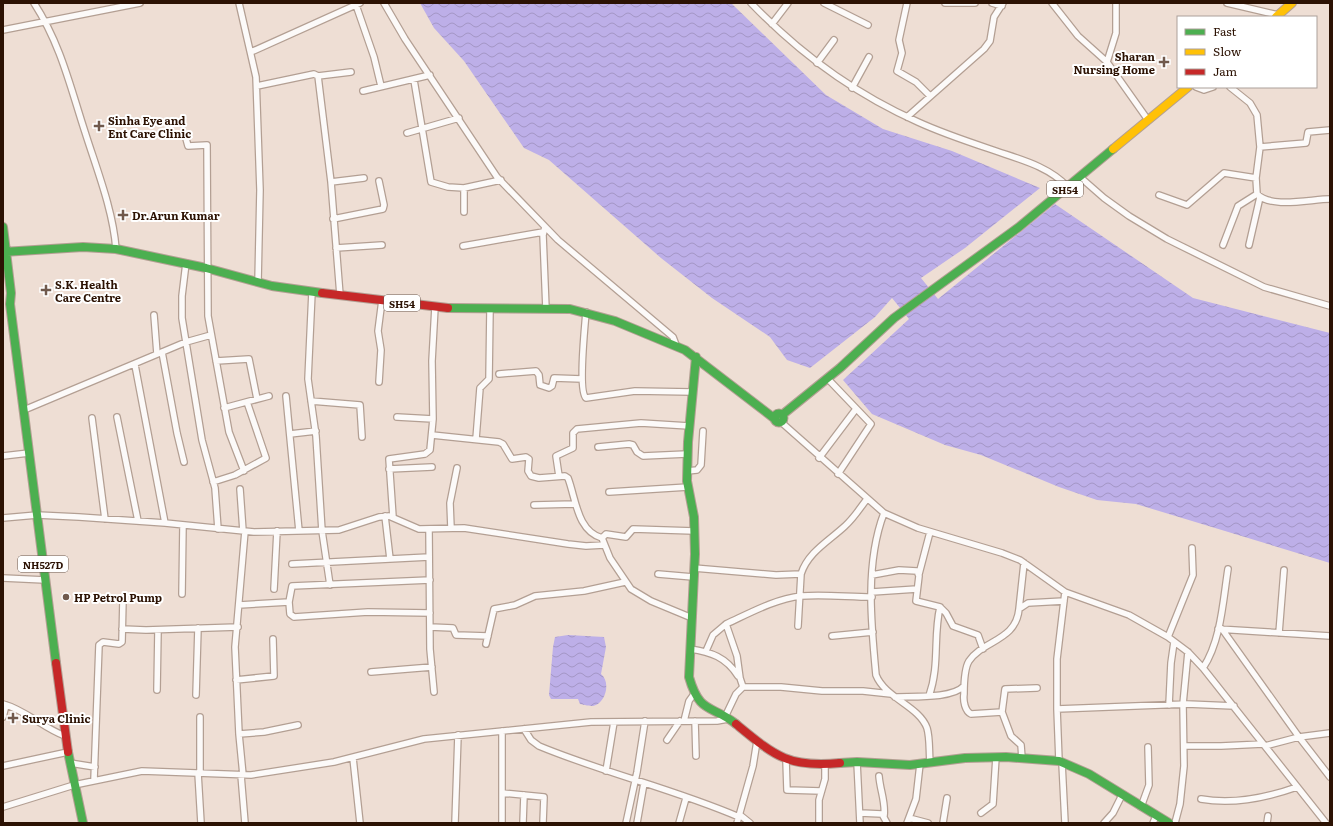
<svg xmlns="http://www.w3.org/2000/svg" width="1333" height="826" viewBox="0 0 1333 826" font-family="Literata,serif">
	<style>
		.water { fill: url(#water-waves) }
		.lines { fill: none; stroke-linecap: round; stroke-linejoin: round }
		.street-casing { stroke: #b39f93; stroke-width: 8 }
		.fast-casing { stroke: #b39f93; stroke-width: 10 }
		.slow-casing { stroke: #b39f93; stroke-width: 10 }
		.jam-casing { stroke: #b39f93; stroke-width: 10 }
		.street { stroke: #fcfaf9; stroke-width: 5.5 }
		.fast { stroke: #4caf50; stroke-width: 8 }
		.slow { stroke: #ffc107; stroke-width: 8 }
		.jam { stroke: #c62828; stroke-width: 8 }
		.poi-dot { fill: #70594c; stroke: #fff; stroke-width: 1.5 }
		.labels { text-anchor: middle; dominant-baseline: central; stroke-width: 4; stroke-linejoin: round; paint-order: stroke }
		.shield { fill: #fff; stroke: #6b594f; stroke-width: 1 }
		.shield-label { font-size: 10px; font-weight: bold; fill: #2c1203 }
		.poi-label { font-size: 11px; font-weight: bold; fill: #2c1203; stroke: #fff; text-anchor: start }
	</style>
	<defs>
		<pattern id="water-waves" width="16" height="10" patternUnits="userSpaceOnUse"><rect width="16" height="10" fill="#bdafe8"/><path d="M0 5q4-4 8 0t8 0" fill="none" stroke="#a396c5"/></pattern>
	</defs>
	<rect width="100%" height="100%" fill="#eeded4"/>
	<path class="water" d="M420 3H731L826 95 883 129 952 151 1040 188 965 248 921 278 938 299 1055 204 1193 298 1330 333V563L1136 504 1097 500 1059 487 981 455 945 445 872 414 843 380 909 319 892 298 875 317 810 368 787 360 770 337 712 298 661 258 549 160 524 148 464 61 434 28Z
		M568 635 604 637 606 647 601 674C611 682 606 703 593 706 590 706 584 705 580 704L578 699H551L549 695 553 647 555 637Z"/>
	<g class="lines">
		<g class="street-casing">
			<path id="street" d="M34 3C61 45 70 86 85 132 97 170 113 210 116 249
				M239 3 256 77 260 190 258 282
				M384 3 405 39 497 177 558 240 673 337 676 345
				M751 3C799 53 855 94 918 122 942 133 966 141 990 149 1018 159 1047 165 1068 187
				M824 3 868 25
				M907 3 899 40 902 53 897 71 916 82 930 96
				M945 3H975
				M992 3 1002 6
				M1052 3 1078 36 1107 62
				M1116 3V33L1107 62 1148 120
				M1227 3 1278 15
				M356 5 374 57 381 86
				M772 24 788 3
				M3 30 140 3
				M251 52 360 3
				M817 63 834 40
				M318 76 351 72
				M414 80 431 182 448 187 464 188
				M257 86 314 74 318 76 331 182 340 295
				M1196 87 1204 90 1213 87
				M1230 87 1250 103 1257 115 1260 147 1256 178 1257 194C1271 209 1311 199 1330 199
				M852 88 869 57
				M363 91 430 75
				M907 117 984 49 990 41 994 17 1003 3
				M407 133 459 118
				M185 135 188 146 207 145 208 316 229 432 244 471
				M1260 147 1306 143 1308 132 1330 130
				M1080 177 1104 198 1129 216 1167 239 1264 287 1330 306
				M331 182 364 178
				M1159 195 1187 205 1224 173 1256 178
				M464 212V188L501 180
				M333 219 383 209 384 205 379 181
				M545 227 543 235 546 309
				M1223 245 1238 206 1257 194
				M1249 245 1260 197
				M463 246 543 232
				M336 248 382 245
				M186 263 182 296V318L202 440 215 488 218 529
				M312 292 308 379 316 436 322 531 330 585
				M586 312C585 325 578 391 586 398L635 391 692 392
				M154 315 157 354
				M162 352 177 433 184 462
				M216 361 249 359 257 399
				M135 365 165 523
				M499 374 536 371 539 375 540 385 549 388 552 386 554 378 582 379
				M827 378 871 424 838 474
				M379 382 381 350 378 331 382 300
				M286 396 299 531
				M311 401 360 405 362 437
				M224 408 269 396
				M24 410 186 342 211 335
				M117 417 138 521
				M397 417 433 419
				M92 418 105 519
				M781 422 884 513 918 528 1002 553 1020 560 1065 592 1129 615 1168 637 1188 652 1203 668 1326 823
				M290 434 316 431
				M432 435 499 442 503 444 512 459 526 457 529 459 528 471 531 476 539 478 565 476 568 478C576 499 577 531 602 538
				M476 439 480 388 489 379 490 309
				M598 447 629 444 633 445 637 452 643 456 687 454
				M3 456 29 453
				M819 458 856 409
				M389 469 432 467
				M687 471 697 470 701 465 703 431
				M559 476 556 456 573 448V433L577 429 641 423 689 426
				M213 482 235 475 266 458 247 402
				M240 489 243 531
				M609 492 688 487
				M534 505 575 504
				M884 513C865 563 871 623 876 675 885 698 919 706 927 728 930 738 929 752 930 762
				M385 516 390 559
				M393 517 389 459 425 454 430 450 433 419 432 361 435 307
				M3 518 37 515 79 517 165 523 254 532 339 530 379 517 389 516 419 529 464 528 568 544 586 546 604 545
				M451 528 450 503 457 468
				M429 529 430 649 434 692
				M292 564 429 557
				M694 568 776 575 801 574
				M658 574 693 577
				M919 574 930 532
				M872 575 899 570 917 571 919 576 916 601 940 607 946 613 953 626 978 635 983 649
				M3 578 45 580
				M274 589 277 531
				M872 592 917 589
				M182 594 183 525
				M289 602 290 614 294 617 368 612 430 613
				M239 605 289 602 292 586 430 580
				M1019 609 1024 563
				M692 618 651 601 631 589 610 558 602 538 606 534 626 537 633 529 694 531
				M798 626 801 574C808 552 829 541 845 526 854 518 860 508 867 499
				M430 627 453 628 456 635 488 636
				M122 629 146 630 238 627
				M1218 629 1330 636
				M1222 629 1299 737 1330 777
				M1279 633 1284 570
				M832 636 873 632
				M1168 637 1193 575 1192 548
				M486 644 494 609 515 605 535 596 584 591 625 582
				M690 649C711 652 726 657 738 676
				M706 651 713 635 726 624
				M1203 668C1221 641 1223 601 1228 569
				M371 672 432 667
				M236 680 274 676 273 639
				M743 687 740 678 737 656 726 624C750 613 775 599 801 596 824 594 849 597 872 597
				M157 690 158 630
				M196 695 198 628
				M929 696C940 665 933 637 940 607
				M895 697C912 696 952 699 964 686
				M3 704C26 710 43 728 65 736
				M1169 705 1171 663 1174 642
				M1057 709 1187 704 1234 706
				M1002 712 1005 689 1037 688
				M3 717 6 705
				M200 717V773
				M725 717 736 694 743 687H781L822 691H863L891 694
				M684 721 689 701 694 694
				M695 721 696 756
				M524 729 531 740 539 746C604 773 674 789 739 817
				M239 734 264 732 298 725
				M667 740 680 721
				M1185 746H1221L1263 744
				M1265 746 1299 737 1330 733
				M353 758 360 823
				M1022 758 1021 745 1011 736 1002 712 971 714C965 711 963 701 964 694 964 685 964 669 969 661 983 640 1016 641 1019 609L1028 603 1064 601
				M786 760 787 790 821 791
				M1059 761 1057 709V659L1065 592
				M857 762 860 823
				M70 763 95 767
				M1062 763 1065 823
				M3 766 68 752
				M606 771 614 722
				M198 773 201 823
				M241 775 245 823
				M243 775 239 734 235 647 245 531
				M879 776C880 790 886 803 884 816
				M94 780 99 645 103 642 119 644 122 642 123 599
				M502 793 544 797 543 823
				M1201 799C1234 805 1266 798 1297 787
				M3 807 74 785 142 771 251 775 334 762 424 739 591 722 717 721 728 719
				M1141 807 1149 785 1148 747
				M860 813 882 814 887 823
				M981 813 993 804 996 757
				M740 815 750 823
				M909 818 928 823
				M455 823 458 735
				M502 823V731
				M523 823 524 795
				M626 823 637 772 645 721
				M637 823 644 783
				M679 823 686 798
				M737 823 753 766 757 741
				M819 823V800L825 779V765
				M907 823 916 799 920 764
				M943 823 947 798
				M1104 823 1113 813 1122 795
				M1153 823 1156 816
				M1175 823 1180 804 1184 766 1183 704 1188 652
				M1267 823 1268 816"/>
		</g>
		<g class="fast-casing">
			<path id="fast" d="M3 227 11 293 10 304 56 663
				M3 252 83 247 116 249 206 268 272 286 322 293
				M448 308 570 309 615 321 685 350 775 419
				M696 357 688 442 687 481 694 517 695 554 689 677C700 715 711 704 736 724
				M774.5 418a4.5 4.5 0 1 1 9 0a4.5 4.5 0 1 1-9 0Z
				M782 415 840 368 894 318 1019 227 1113 149
				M68 752 83 823
				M840 763 857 762 910 765 965 758 1006 757 1059 761 1089 774 1169 823"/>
		</g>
		<g class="slow-casing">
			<path id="slow" d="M1276 17 1292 3
				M1113 149 1188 87"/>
		</g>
		<g class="jam-casing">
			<path id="jam" d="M322 293 448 308
				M56 663 68 752
				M736 724C775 756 788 768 840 763"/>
		</g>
		<use href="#street" class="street"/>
		<use href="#fast" class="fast"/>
		<use href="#slow" class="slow"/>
		<use href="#jam" class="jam"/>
	</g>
	<g class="poi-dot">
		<path d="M1162 56h4v4h4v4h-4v4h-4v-4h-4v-4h4z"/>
		<path d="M97 120h4v4h4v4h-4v4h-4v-4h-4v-4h4z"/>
		<path d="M121 209h4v4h4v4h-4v4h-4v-4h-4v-4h4z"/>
		<path d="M44 284h4v4h4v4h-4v4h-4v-4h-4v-4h4z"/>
		<circle cx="66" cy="597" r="4"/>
		<path d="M11 712h4v4h4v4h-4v4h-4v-4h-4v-4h4z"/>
	</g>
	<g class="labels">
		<g class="shield">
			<rect x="1047" y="181" width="36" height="16" rx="3"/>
			<rect x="384" y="295" width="36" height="16" rx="3"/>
			<rect x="18" y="556" width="50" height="16" rx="3"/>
		</g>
		<g class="shield-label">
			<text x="1065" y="189">SH54</text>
			<text x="402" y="303">SH54</text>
			<text x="43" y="564">NH527D</text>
		</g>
		<g class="poi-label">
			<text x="1155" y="56" text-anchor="end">Sharan<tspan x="1155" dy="13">Nursing Home</tspan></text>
			<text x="108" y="120">Sinha Eye and<tspan x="108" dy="13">Ent Care Clinic</tspan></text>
			<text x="132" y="215">Dr.Arun Kumar</text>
			<text x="55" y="284">S.K. Health<tspan x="55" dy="13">Care Centre</tspan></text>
			<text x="74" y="597">HP Petrol Pump</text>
			<text x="22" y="718">Surya Clinic</text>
		</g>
	</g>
	<rect width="1333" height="826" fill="none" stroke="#2c1203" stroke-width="8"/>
	<rect x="1177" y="16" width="140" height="72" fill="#ffffff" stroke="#aba09a"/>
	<rect x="1185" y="29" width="20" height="6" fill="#4caf50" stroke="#aba09a"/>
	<text x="1213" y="36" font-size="12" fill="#2c1203">Fast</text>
	<rect x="1185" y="49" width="20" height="6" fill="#ffc107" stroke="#aba09a"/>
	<text x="1213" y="56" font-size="12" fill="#2c1203">Slow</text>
	<rect x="1185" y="69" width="20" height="6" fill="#c62828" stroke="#aba09a"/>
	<text x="1213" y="76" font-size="12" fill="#2c1203">Jam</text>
</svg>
